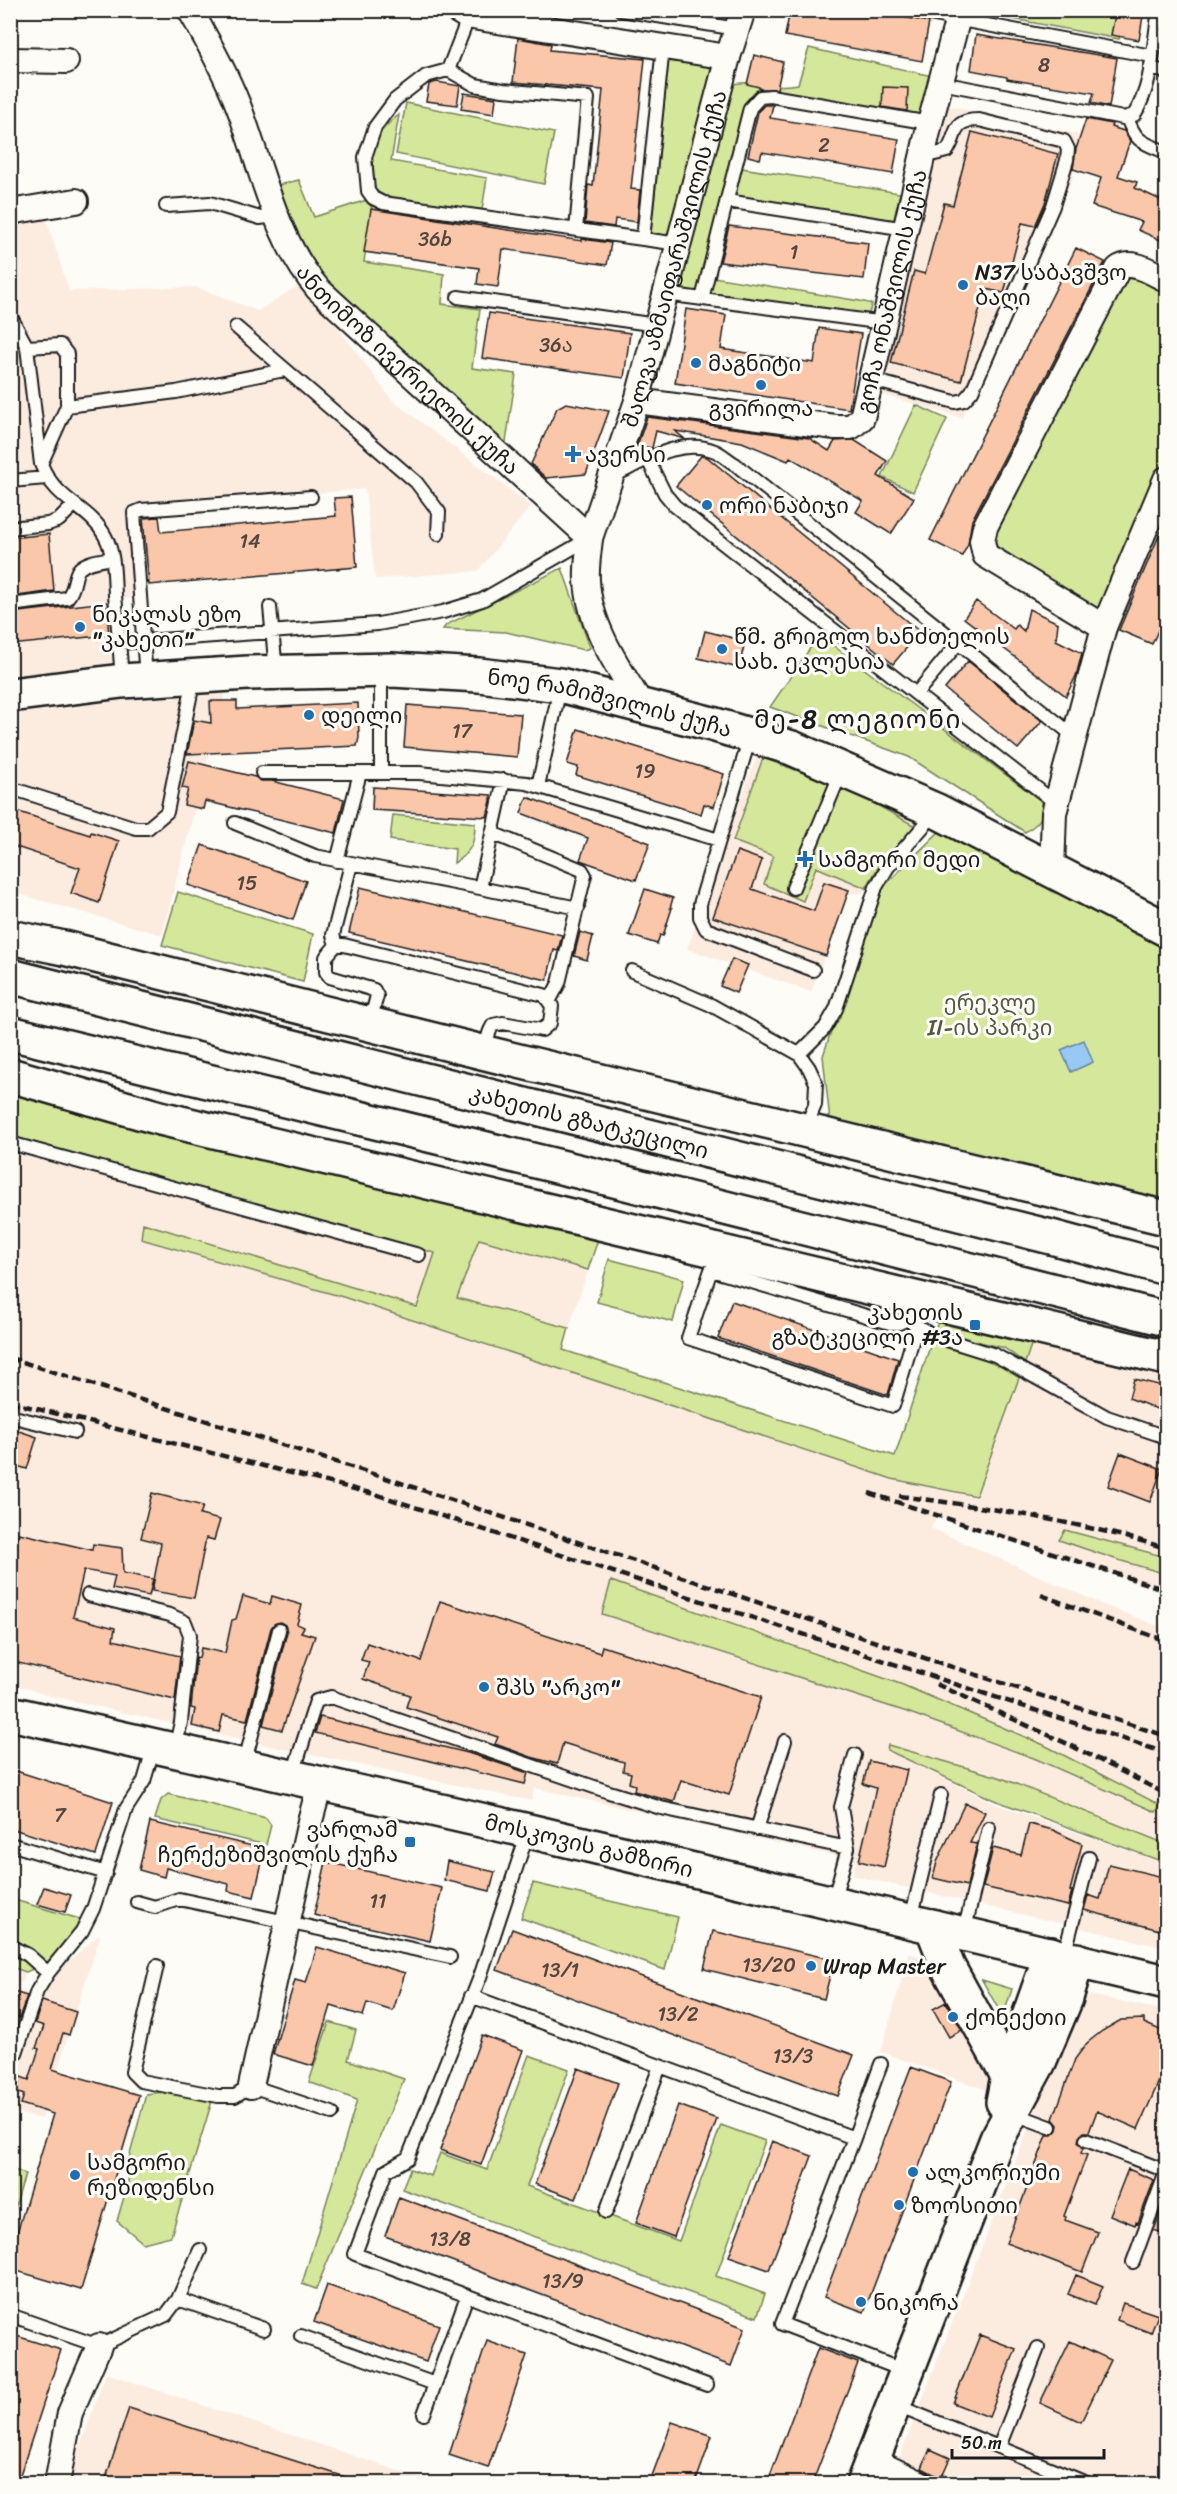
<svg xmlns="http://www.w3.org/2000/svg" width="1177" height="2494" viewBox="0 0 1177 2494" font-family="Sriracha,'Noto Sans Georgian',sans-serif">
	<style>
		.built { fill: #fcece0; fill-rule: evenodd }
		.green { fill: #d5e79b; stroke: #78825c; stroke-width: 1.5 }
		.water { fill: #98c9f4; stroke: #66849e; stroke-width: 1.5 }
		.building { fill: #fac7ab; stroke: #1c1c1c; stroke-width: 1.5 }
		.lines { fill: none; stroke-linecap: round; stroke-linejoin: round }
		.lane-casing { stroke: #1c1c1c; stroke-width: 16 }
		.street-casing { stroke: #1c1c1c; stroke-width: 28 }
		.secondary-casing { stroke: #1c1c1c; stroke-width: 38 }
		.primary-casing { stroke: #1c1c1c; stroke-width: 38 }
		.highway-casing { stroke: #1c1c1c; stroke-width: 38 }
		.lane { stroke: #fdfcf7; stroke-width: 12 }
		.street { stroke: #fdfcf7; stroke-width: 24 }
		.secondary { stroke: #fdfcf7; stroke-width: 33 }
		.primary { stroke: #fdfcf7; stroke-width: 33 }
		.highway { stroke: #fdfcf7; stroke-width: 33 }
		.rail { stroke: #1c1c1c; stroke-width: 4.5; stroke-dasharray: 9 4.5; stroke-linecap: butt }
		.poi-dot { fill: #1f6fb2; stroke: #fdfcf7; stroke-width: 2 }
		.labels { text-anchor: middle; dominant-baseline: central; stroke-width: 6; stroke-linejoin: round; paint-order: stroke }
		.number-label { font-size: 20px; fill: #544740 }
		.street-label { font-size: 22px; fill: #1c1c1c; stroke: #fdfcf7 }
		.poi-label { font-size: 22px; fill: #1c1c1c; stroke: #fdfcf7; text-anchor: start }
		.park-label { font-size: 22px; fill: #545942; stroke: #fdfcf7 }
		.quarter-label { font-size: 26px; letter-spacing: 1.5px; fill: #1c1c1c; stroke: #fdfcf7 }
	</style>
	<rect width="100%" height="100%" fill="#fdfcf7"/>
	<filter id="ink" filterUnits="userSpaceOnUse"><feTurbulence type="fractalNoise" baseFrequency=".0167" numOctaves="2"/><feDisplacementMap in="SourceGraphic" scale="12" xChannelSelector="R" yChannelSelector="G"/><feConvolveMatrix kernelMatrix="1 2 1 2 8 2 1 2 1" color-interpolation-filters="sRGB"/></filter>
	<g filter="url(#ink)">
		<path class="built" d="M945 105 1078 134 1073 177 962 418 877 393Z
			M45 215 69 291 196 287 258 311 304 282 392 400 531 506 478 571 375 579 365 489 128 509 136 598 109 599 114 664 11 677V221Z
			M225 694 162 935 11 892 10 713 117 701Z
			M758 752 851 788 918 825 862 893 849 894 811 992 687 949Z
			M11 1136 435 1253 417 1307 143 1224 141 1239 343 1297 976 1496 1034 1336 1166 1368V1557L1065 1531 1060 1540 1115 1559 1166 1574V1592L937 1517 931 1528 1104 1605 1166 1629V1761L1161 1767 1166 1771V1844L999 1777 889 1745 887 1750 996 1804 1166 1864V1948L852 1875 856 1861 845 1858 534 1788 532 1801 279 1748 43 1694 11 1683ZM612 1581 903 1685 1044 1745 1160 1804 1156 1812 1036 1760 907 1712Z
			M478 1239 588 1270 569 1328 457 1298Z
			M101 1933 42 2119 11 2111 10 1967 26 1972 18 1989 42 1999 53 1975Z
			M909 1953 932 1960 975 2003 995 2093 881 2052Z
			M1090 1995 1166 2011V2483H936L896 2466 1077 2004Z
			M106 2373 435 2483 73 2484 75 2460Z"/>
		<path class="green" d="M970 11H1124L1119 39Z
			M809 48 932 76 925 118 758 91 746 102 729 166 900 193 894 220 723 194 701 275 860 301 872 304 869 313 863 316 676 290 728 86C749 77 773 90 798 84Z
			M669 54 710 61 719 69 670 236 651 233Z
			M406 103 554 133 544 184 396 154Z
			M399 115 391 161 487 178 482 210 384 196 375 190C370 155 369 136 399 115Z
			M299 180 314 217 367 200 372 208 364 262 444 274 442 304 480 309 472 368 516 374 505 449 317 276 270 187Z
			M1131 274 1166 289V464L1103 615 998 554 991 533 1126 275Z
			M916 405 947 419 913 492 882 477Z
			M562 568 590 648 584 650 506 632 443 629 446 625Z
			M819 635 1041 801C1044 818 1040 823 1025 832L909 757 770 707Z
			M763 758 848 789 915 826 879 866 866 888 816 867 803 901 764 884 773 856 733 841Z
			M393 815 475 823C475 844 471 852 454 863L455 849 390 840Z
			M943 828 1166 948V1204L830 1121 823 1056 876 894Z
			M178 892 313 934 303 982 162 945Z
			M10 1092 600 1233 588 1270 479 1239 457 1298 569 1328 563 1350 895 1456 932 1340 995 1362 1019 1378 976 1496 892 1479 343 1297 141 1239 143 1223 417 1307 435 1253 11 1136Z
			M609 1259 684 1279 673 1322 597 1302Z
			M939 1318 1034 1336 1025 1363 1004 1348 935 1331Z
			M1065 1530 1166 1557V1574L1115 1559 1059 1540Z
			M611 1581 903 1685 1044 1745 1160 1805 1156 1812 1036 1759 907 1712 602 1614Z
			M888 1745 999 1777 1166 1844V1863L994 1800 887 1750Z
			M168 1794 266 1818 271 1825 266 1845 155 1819 161 1800Z
			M533 1883 678 1917 665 1970 521 1918Z
			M11 1899 83 1920 47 1963 26 1972 11 1967Z
			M982 1980 1012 1989 1003 2017Z
			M329 2022 356 2030 348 2060 404 2079 316 2289 302 2284 357 2100 309 2082Z
			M529 2055 569 2069 527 2186 679 2241 721 2125 765 2141 716 2276 765 2294 757 2317 402 2189 410 2169 431 2176 440 2153 487 2170Z
			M164 2092 212 2101 171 2236 143 2243 117 2221 128 2183V2162L146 2094Z
			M11 2169 25 2174 11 2222 10 2169Z"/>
		<path class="water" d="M1084 1040 1093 1062 1071 1072 1061 1050Z"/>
		<path class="building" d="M790 10H866L929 22 922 61 785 36Z
			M1116 10H1144L1139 40 1111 35Z
			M976 35 1117 58 1109 107 1091 103 1094 93 1007 79V77L971 70Z
			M518 38 551 44 550 50 645 59 631 189 640 190 637 222 615 219 614 227 585 223 588 185 593 186 603 90 513 82Z
			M754 55 783 62 777 89H759V87L747 84Z
			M437 82 460 86 457 105 426 101 429 84Z
			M883 87 908 88 907 111 882 107Z
			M464 93 496 98 494 114 461 109Z
			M764 105H773L770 118 899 139 893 174 762 152 760 159 748 156 758 112Z
			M1086 119 1112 124 1111 127 1124 131 1130 141 1118 176 1137 182 1135 188 1167 203V243L1138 230 1142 222 1092 206 1101 178 1073 169 1076 149Z
			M972 132 1058 154 1045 203 1035 226 1022 223 1004 293 985 289 961 381 891 363 914 271 925 274 944 203 953 205Z
			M371 209 582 241V239L611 243 607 265 503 249 498 287 477 284 479 268 364 252Z
			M729 226 868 243 864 279 720 262Z
			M1076 248 1105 262 972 520 968 544 962 556 930 540Z
			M686 309 726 315 721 349 814 363 819 328 861 334 849 409 675 383Z
			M489 313 630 333 624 378 482 358Z
			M566 403 609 411 586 474 546 478 531 464 557 408Z
			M647 417 809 438 829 451 835 441 854 440 887 461 878 476 914 498 891 534 856 512 863 501 790 457 788 461 742 442 675 431 685 439 656 431 652 448 637 446Z
			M701 456 707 457 920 632 893 664 676 486Z
			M351 497 357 567 149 585 143 518 159 517 161 532 336 516 334 498Z
			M1166 519 1167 610 1152 644 1119 630Z
			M49 534 54 591 10 597V538Z
			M976 601 1014 629 1017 625 1024 631 1029 609 1058 623 1056 640 1082 653 1076 676 1066 696 964 618Z
			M106 602 109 635 10 645V613Z
			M705 631 745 641 739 668 698 658Z
			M968 661 1042 721 1018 749 945 689Z
			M210 701H237V709L358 703 359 738 357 746 187 754 194 720 211 723Z
			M407 705 521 714 517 757 404 747Z
			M578 729 724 774 714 807 704 804 701 814 576 775 578 767 567 764Z
			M189 761 255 777 261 781H272L344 799 336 833 205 801 203 809 184 805 188 789 182 788Z
			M373 787 491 795V801L487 817 372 810Z
			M527 797 650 843 636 880 580 860 588 838 521 813Z
			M10 809 90 835 91 832 119 841 99 903 71 893 80 868 10 845Z
			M202 845 306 881 293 920 188 885Z
			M737 851 762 860 752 889 814 911 824 882 849 890 826 956 713 917Z
			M360 887 562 935 558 951 554 950 547 980 349 933Z
			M645 889 673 898 670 908H672L663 936 660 935 657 944 629 935Z
			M580 932 593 936 587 960 574 956Z
			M732 959 748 965 736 993 720 986Z
			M732 1301 898 1359 888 1395 718 1338Z
			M1134 1379 1167 1387V1413L1129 1398Z
			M10 1428 37 1437 27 1469 10 1464Z
			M1120 1453 1162 1469 1150 1502 1108 1486Z
			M152 1493 203 1506 200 1515 220 1520 214 1540 206 1538 194 1598 152 1591 161 1543 141 1538Z
			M19 1533 92 1550 93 1544 122 1548 123 1573 153 1579 149 1596 112 1589 115 1576 84 1570 73 1617 115 1628 113 1640 180 1656 175 1700 10 1661V1564Z
			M243 1596 270 1604 272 1596 302 1605 297 1624 304 1627 301 1632 315 1636 282 1730 263 1725 287 1632 285 1625 280 1622 274 1624 271 1628 247 1720 223 1715 219 1732 192 1726 195 1709 191 1708 196 1657 199 1658 201 1648 225 1653 232 1620 236 1619Z
			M440 1601 600 1653 602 1646 761 1697 729 1795 681 1780 674 1802 634 1791 635 1785 629 1783 631 1773 623 1771 624 1762 563 1743 557 1764 531 1757 495 1744 498 1737 406 1707 410 1695 363 1679 369 1662 361 1660 367 1643 421 1661Z
			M320 1717 468 1753 528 1773 525 1784 315 1733Z
			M869 1761 907 1770 884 1867 859 1861 876 1788 863 1784Z
			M10 1769 113 1802 96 1855 10 1828Z
			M965 1803 985 1812 970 1843 977 1844 967 1886 933 1878 937 1862Z
			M150 1822 265 1849 254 1897 228 1891 229 1884 166 1868 164 1877 139 1870Z
			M1029 1824 1053 1830 1082 1844 1070 1891H1072L1068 1906 983 1887 993 1848 1021 1855Z
			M447 1861 495 1872 490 1891 444 1880Z
			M326 1862 442 1888 430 1941 314 1915Z
			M1109 1864 1167 1878V1932L1084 1910 1088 1895 1100 1899Z
			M44 1887 71 1895 65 1912 37 1904Z
			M512 1929 854 2055 838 2096 497 1970Z
			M713 1931 834 1960 824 1999 704 1969Z
			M317 1947 405 1973 393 2011 367 2003 363 2016 331 2006 313 2066 273 2054 295 1980 306 1983Z
			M10 1991 27 1996 19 2018 10 2016Z
			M42 2001 76 2012 69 2035 63 2033 52 2069 139 2095 81 2290 10 2269V2256L53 2114 21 2104 24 2095 10 2090V2073L29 2080 39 2049 36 2048 44 2026 35 2023Z
			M946 2002 962 2030 949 2037 933 2009Z
			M1144 2019V2023L1167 2033V2082L1160 2079 1138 2129 1097 2111 1089 2132H1084L1079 2137 1078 2142 1083 2148 1081 2153 1087 2155 1064 2216 1066 2217 1065 2220 1098 2232 1082 2272 1006 2243 1047 2135H1052L1057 2130 1058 2125 1053 2119 1075 2059 1087 2043 1102 2031 1121 2020Z
			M482 2035 523 2050 481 2165 440 2150Z
			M911 2067 951 2082 864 2312 824 2297Z
			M578 2068 618 2083 576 2199 535 2184Z
			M678 2105 717 2119 674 2237 636 2223Z
			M772 2141 812 2156 769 2270 729 2256Z
			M1128 2169 1154 2180 1138 2223 1136 2222 1135 2225 1110 2215Z
			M1167 2195V2235L1154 2230Z
			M399 2197 745 2328 731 2366 385 2236Z
			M1076 2275 1103 2286 1095 2305 1068 2294Z
			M327 2285 439 2325 426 2362 314 2322Z
			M1123 2303 1158 2315 1151 2333 1117 2320Z
			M10 2334 61 2350 17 2484H10Z
			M980 2335 1016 2349 989 2417 953 2403Z
			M487 2341 527 2355 488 2468 449 2455Z
			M1070 2341 1111 2360 1081 2422 1040 2403Z
			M818 2348 858 2363 812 2484H767Z
			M129 2408 355 2480 354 2484H104Z
			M672 2422 712 2436 695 2484H649Z
			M930 2449 950 2458 941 2478 922 2468Z"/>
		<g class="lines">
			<g class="lane-casing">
				<path id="lane" d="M621 10 737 29
					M908 10 1152 56
					M466 16 464 29 448 70 426 76 395 100 375 127 365 157 368 191 373 198 383 203 679 244
					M1150 68 1166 72
					M448 70 475 85 503 90 588 98 576 230
					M941 83 1123 118 1134 115C1153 85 1153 45 1159 10
					M1127 117C1135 142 1143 143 1166 152
					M727 201 906 229
					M166 206 210 203 260 218 275 216
					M643 239 663 47
					M665 294 885 323
					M458 297 657 325
					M702 299 750 108 760 97 771 96 930 123
					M10 315 27 347 41 464C56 502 90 507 105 536 115 554 114 577 115 596 118 624 120 652 122 680
					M236 327 416 482 439 512 438 534
					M27 347 60 345 67 354V406L41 464
					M872 380 955 402 964 400 972 391 1053 206 1067 160 1068 149 1064 141 979 120C950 120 959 134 947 151L935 154 924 150
					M67 406 176 392 284 370
					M648 460 665 494 675 506 1057 804
					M611 477C642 463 680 436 715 451 722 454 728 460 735 464L1075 737
					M10 481 47 478
					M10 528 48 524 59 520 74 505
					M10 605 67 598C77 587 73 574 80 568 87 561 103 560 112 558
					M270 607 276 671
					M119 643 378 624 443 612 482 600 590 538
					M381 672V773
					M146 678 134 513 141 510 311 497
					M916 694 958 643
					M750 737 700 904V917L706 929 813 970
					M262 773H419L527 783 719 840
					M538 786 560 688
					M17 790 136 828H148L167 812 194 678
					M235 823 315 856 480 888 504 780
					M492 833 582 870 585 875 559 983 549 1002
					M337 861 360 773
					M480 888 578 908
					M793 888 842 770
					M336 945 333 935 351 864
					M632 971 711 1005 799 1054 809 1068 816 1083 815 1105 807 1124 802 1126
					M366 1018 372 1014 377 996 374 990 330 977 326 972V957L336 945H344L544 995 552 1006 550 1023 542 1030 503 1023 493 1025C487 1035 486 1041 492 1051
					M799 1054 825 1028 836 1009 876 887 888 867 936 812
					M10 1143 419 1255
					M908 1319 899 1323H890L711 1270 688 1338 893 1406 917 1325
					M912 1322 931 1335 995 1355 1107 1417 1166 1437
					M10 1416 75 1432
					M88 1595 170 1615 185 1622 190 1635 181 1722 175 1749
					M244 1765 279 1630
					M292 1777 316 1701 331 1697 609 1792 661 1808 848 1848 833 1902
					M757 1829 785 1741
					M528 1832 480 1977 408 2158 386 2171 355 2254 707 2385
					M10 1844 106 1873
					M848 1848 841 1807 855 1755
					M137 1902 155 1907 179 1899 450 1957
					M911 1919 941 1795
					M964 1932 989 1828
					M10 1946 28 1955 48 1973
					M1064 1956 1089 1858
					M157 1966 132 2072 141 2081 218 2096H235L251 2086 332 2113
					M471 1996 854 2138 881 2064
					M10 2056 16 2053 37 1991 48 1973 82 1931 93 1909 126 1809 144 1781 154 1747
					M1012 2113 1050 2127
					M854 2138 782 2324 905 2371
					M1086 2140 1166 2171
					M606 2212 660 2066
					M1133 2262 1166 2172
					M178 2299 264 2329
					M10 2315 99 2346 166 2315 178 2299 200 2250
					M301 2336 435 2384
					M895 2405 1089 2484
					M424 2414 467 2296
					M999 2447 1038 2348"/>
			</g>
			<g class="street-casing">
				<g id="street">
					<path id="s1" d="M190 10C208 41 225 72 238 105 262 167 274 237 318 289L590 538C589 551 586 566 587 580 589 626 619 669 643 707"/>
					<path d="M456 10 466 16 728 57"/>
					<path d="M10 60 66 61"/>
					<path d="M10 212 76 201"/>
					<path id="s2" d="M637 401 835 427H851L862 418 930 123 960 10"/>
					<path id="s3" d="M590 538 637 401 728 57 743 10"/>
					<path d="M1104 627 985 555 982 541 985 527 1118 269C1132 258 1152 273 1166 279"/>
					<path d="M1052 871 1054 813 1104 627 1166 479"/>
					<path d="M251 2086 310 1821 320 1784"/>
					<path d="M872 2460 922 2484"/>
					<path d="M57 2484 70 2413 99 2346"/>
				</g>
			</g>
			<g class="secondary-casing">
				<g id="secondary">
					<path id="s4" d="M10 695 122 681 248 673 392 670 479 675 560 685 712 724 792 748 937 811 1166 929"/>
					<path d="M10 937 64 948 494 1055 1166 1218"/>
					<path d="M10 1075 160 1118 1166 1358"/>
					<path d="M932 1926 948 1967 1008 2076"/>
					<path d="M1003 2102 1008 2076 1051 1954"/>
					<path d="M863 2484 997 2139 1039 2062 1066 1998 1077 1960"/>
				</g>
			</g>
			<g class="primary-casing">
				<g id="primary">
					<path id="s5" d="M10 1713 529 1831 1166 1982"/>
				</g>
			</g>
			<g class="highway-casing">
				<g id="highway">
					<path id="s6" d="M10 976 1051 1237 1166 1268"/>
					<path d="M10 1033 610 1179 1166 1319"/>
				</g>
			</g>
			<use href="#lane" class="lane"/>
			<use href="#street" class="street"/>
			<use href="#secondary" class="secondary"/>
			<use href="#primary" class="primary"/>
			<use href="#highway" class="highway"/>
			<path class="rail" d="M10 1358 398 1482 906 1652 1166 1736
				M10 1402 378 1495 1166 1753
				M869 1493 1166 1590
				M899 1496C989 1507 1079 1522 1166 1548
				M1041 1595 1166 1641
				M936 1684 1068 1744 1166 1794"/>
		</g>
	</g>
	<g class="poi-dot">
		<circle cx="963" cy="285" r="6"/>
		<circle cx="696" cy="363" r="6"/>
		<circle cx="761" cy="385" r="6"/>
		<path d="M570 445h6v6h6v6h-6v6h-6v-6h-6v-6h6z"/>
		<circle cx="707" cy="505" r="6"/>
		<circle cx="80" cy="627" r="6"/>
		<circle cx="722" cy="649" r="6"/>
		<circle cx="309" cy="715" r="6"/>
		<path d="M802 850h6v6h6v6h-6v6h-6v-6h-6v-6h6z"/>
		<rect x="969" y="1319" width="12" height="12" rx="3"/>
		<circle cx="484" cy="1687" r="6"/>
		<rect x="404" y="1836" width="12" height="12" rx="3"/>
		<circle cx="811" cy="1966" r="6"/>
		<circle cx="953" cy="2017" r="6"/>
		<circle cx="913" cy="2172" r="6"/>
		<circle cx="75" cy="2175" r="6"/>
		<circle cx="899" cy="2205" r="6"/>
		<circle cx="861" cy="2302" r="6"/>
	</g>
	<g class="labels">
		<g class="number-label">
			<text x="1044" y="65">8</text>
			<text x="824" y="145">2</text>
			<text x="435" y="239">36b</text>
			<text x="794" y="252">1</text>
			<text x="556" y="345">36ა</text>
			<text x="250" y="541">14</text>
			<text x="462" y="731">17</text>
			<text x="645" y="771">19</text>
			<text x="247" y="883">15</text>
			<text x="60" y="1815">7</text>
			<text x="378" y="1901">11</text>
			<text x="769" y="1965">13/20</text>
			<text x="560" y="1970">13/1</text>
			<text x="678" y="2014">13/2</text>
			<text x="793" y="2056">13/3</text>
			<text x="450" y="2239">13/8</text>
			<text x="563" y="2281">13/9</text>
		</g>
		<g class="street-label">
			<text stroke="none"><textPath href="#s3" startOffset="292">შალვა აზმაიფარაშვილის ქუჩა</textPath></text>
			<text stroke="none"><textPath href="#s2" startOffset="360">გოჩა ონაშვილის ქუჩა</textPath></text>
			<text stroke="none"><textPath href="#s1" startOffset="429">ანთიმოზ ივერიელის ქუჩა</textPath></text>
			<text stroke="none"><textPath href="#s4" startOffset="604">ნოე რამიშვილის ქუჩა</textPath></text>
			<text stroke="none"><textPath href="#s6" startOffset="597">კახეთის გზატკეცილი</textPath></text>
			<text stroke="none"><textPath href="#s5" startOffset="594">მოსკოვის გამზირი</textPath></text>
		</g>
		<g class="poi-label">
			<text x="975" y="272">N37 საბავშვო<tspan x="975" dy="25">ბაღი</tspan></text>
			<text x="708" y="363">მაგნიტი</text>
			<text x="761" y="408" text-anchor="middle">გვირილა</text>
			<text x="585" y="454">ავერსი</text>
			<text x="719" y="505">ორი ნაბიჯი</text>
			<text x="92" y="614">ნიკალას ეზო<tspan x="92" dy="25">"კახეთი"</tspan></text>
			<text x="734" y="636">წმ. გრიგოლ ხანძთელის<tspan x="734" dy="25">სახ. ეკლესია</tspan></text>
			<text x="321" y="715">დეილი</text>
			<text x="818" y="859">სამგორი მედი</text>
			<text x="963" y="1312" text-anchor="end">კახეთის<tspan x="963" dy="25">გზატკეცილი #3ა</tspan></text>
			<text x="496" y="1687">შპს "არკო"</text>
			<text x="398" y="1829" text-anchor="end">ვარლამ<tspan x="398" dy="25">ჩერქეზიშვილის ქუჩა</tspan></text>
			<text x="823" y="1966">Wrap Master</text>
			<text x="965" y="2017">ქონექთი</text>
			<text x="87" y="2162">სამგორი<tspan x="87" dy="25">რეზიდენსი</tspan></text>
			<text x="925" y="2172">ალკორიუმი</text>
			<text x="911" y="2205">ზოოსითი</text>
			<text x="873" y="2302">ნიკორა</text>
		</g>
		<g class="park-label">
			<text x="990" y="1002">ერეკლე<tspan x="990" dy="25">II-ის პარკი</tspan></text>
		</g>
		<g class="quarter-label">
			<text x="858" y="719">მე-8 ლეგიონი</text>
		</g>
	</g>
	<rect width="1177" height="2494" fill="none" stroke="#fdfcf7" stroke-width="36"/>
	<rect x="18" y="18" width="1141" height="2458" fill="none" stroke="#1c1c1c" stroke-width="2" filter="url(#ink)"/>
	<path d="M952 2449v9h152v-9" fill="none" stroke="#1c1c1c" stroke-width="3"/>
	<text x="961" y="2449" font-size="18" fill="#1c1c1c" stroke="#fdfcf7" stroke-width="4.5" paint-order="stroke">50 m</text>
</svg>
